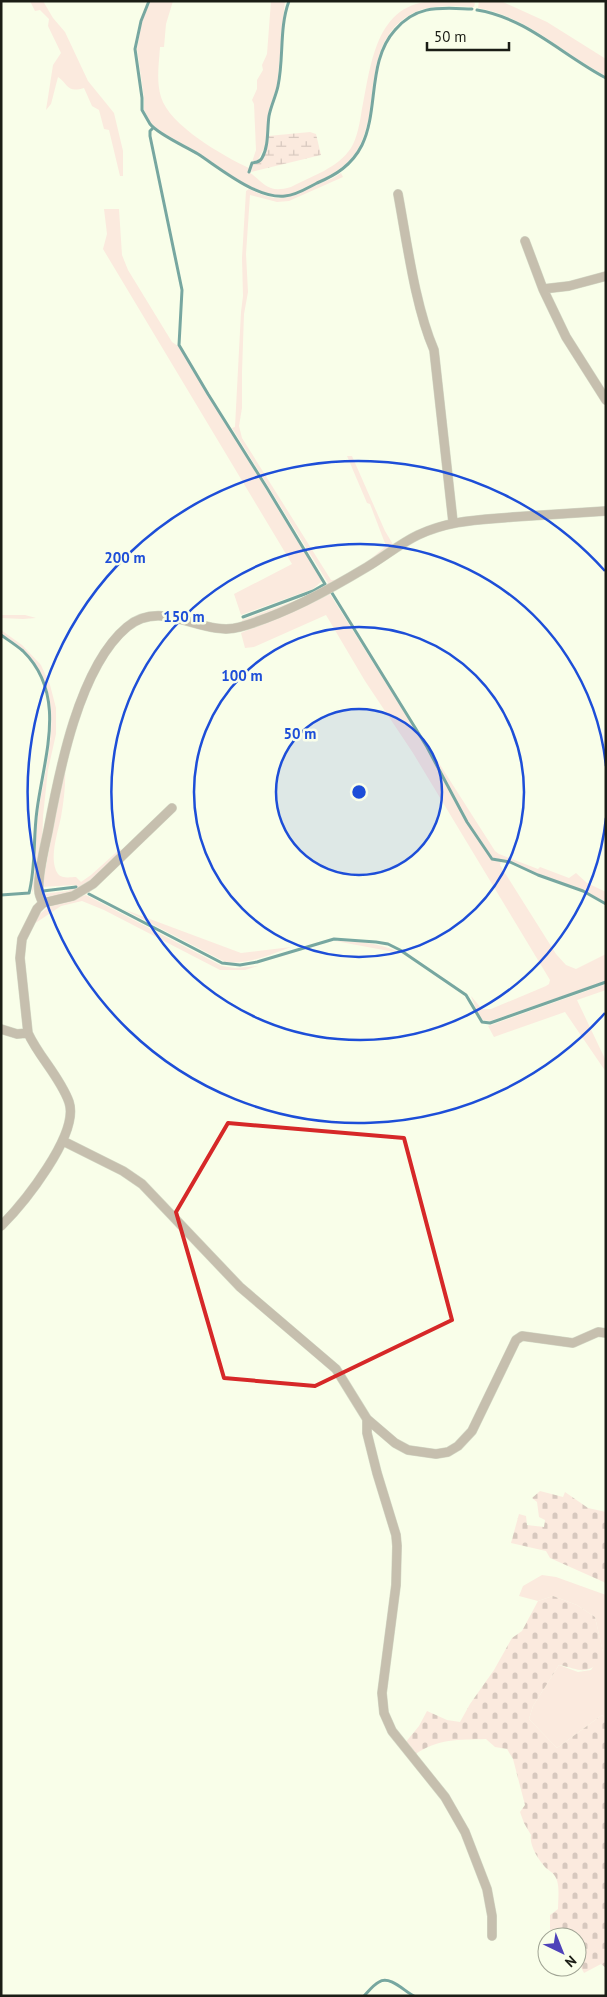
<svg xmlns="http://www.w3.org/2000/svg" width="607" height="1997" viewBox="0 0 607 1997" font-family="'PT Sans',sans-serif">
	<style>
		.grass { fill: #fbeade }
		.wetland { fill: url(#wetland-marsh) }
		.cemetery { fill: url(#cemetery-stones) }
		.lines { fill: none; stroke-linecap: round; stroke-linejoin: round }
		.stream { stroke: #77a7a0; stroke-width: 3 }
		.minor-casing { stroke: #d5dac7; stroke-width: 10 }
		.minor { stroke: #c6bfae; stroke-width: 9 }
		.marked { fill: none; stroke: #d62828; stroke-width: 4; stroke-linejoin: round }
		.ring { fill: none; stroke: #1d4ed8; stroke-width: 2.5 }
		.centre { fill: #1d4ed8; stroke: #f9fee9; stroke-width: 2.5 }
		.ring-label { font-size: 15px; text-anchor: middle; font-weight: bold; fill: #1d4ed8; stroke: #f9fee9; stroke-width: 5; stroke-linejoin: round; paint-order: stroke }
	</style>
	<defs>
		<pattern id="wetland-marsh" width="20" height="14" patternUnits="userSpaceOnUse" patternTransform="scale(1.25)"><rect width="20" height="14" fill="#fbeade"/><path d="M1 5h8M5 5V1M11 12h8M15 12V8" fill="none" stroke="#d7c8be"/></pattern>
		<pattern id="cemetery-stones" width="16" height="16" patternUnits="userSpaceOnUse" patternTransform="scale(1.25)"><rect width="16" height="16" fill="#fbeade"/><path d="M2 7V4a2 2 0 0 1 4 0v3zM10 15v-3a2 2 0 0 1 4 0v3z" fill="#d7c8be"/></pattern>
	</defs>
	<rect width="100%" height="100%" fill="#f9fee9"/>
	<path class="grass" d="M30 1H43L53 18 65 32 88 81 114 113 123 151V176H120L109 130 104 129 99 110 92 106 84 88C67 93 69 85 58 77L51 104 46 110 53 65 61 53 48 26 49 19 40 10 35 11Z
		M151 1H173L166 24 164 47H160C159 64 156 80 161 97 169 125 223 156 249 168V172C265 183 267 194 291 187 312 176 338 168 351 148 357 138 359 126 361 115 371 67 374 1 437 1 449 1 463 0 475 3L474 7C442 6 417 2 393 29 366 61 378 109 360 145 351 163 336 173 318 181 308 185 298 192 287 195 260 200 221 167 199 153 186 145 160 133 151 123L144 110V98L137 49 142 21Z
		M271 1H285L277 87 269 109 265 146 258 160 252 162 256 150 254 104 252 100 257 89V80L263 70 262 65 267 54Z
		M479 1 503 2 547 22 606 59V76C562 53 528 17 478 8Z
		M341 173 343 177 289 201 277 202 250 195 246 254 248 292 244 314 242 372V408L239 426 242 438 331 580H336L367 562 386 546 370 504 367 503 347 456H352L385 531 394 546 323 592 243 624 242 620 316 593 328 583 232 428 235 427 241 312 243 296 242 258 246 191 249 189C280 204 287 199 316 185 325 181 333 179 341 173Z
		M104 209H119L122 255 128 270 172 342 178 346 322 581 313 589 241 615 234 594 292 564 103 249 107 234Z
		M330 594 426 747 466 822 492 860 501 862 500 865 556 954 566 965 576 969 606 954V981L490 1021 483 1020 478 1014 471 996 482 1009H491L546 986 549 984 550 980 413 753 365 681 326 615 254 647 245 648 241 633Z
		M1 615H25L36 618 23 619 1 618Z
		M1 630 22 645 41 665 50 685 56 708V734L48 770 43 816 42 851 33 891 32 892C35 864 35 836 39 808 46 760 66 704 33 661 24 650 12 642 1 633Z
		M428 746 495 851 499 854 538 869 540 867 569 878 576 873 587 883 606 892V902L584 891 538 874 510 861 493 858 468 821Z
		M65 766C66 783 64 800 61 817 58 832 48 860 58 874 62 879 71 877 76 877L81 882 91 875 120 849 123 851 81 889 66 894 44 897 42 894 68 891 76 887 74 885 42 887Z
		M86 895 222 966 235 968 258 966 245 970H220L104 910 82 901 61 906 31 926C43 903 64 902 86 895Z
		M123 909 241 953 291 947C269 955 248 965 225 962Z
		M335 941C358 942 380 942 400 953Z
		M606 984V990L577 1000 606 1061V1072L565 1012 494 1037 488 1026Z
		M542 1575 556 1577 606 1595V1718L602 1715 557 1748 529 1719 533 1706 559 1665 578 1672 591 1670 603 1652 595 1617 577 1605 553 1596 538 1601 519 1596 523 1586Z"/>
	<path class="wetland" d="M310 132 316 134 321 155 251 172 253 164C267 161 267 148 268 136Z"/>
	<path class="cemetery" d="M540 1491 563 1497 565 1492 588 1508 606 1512V1583L550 1558 546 1551 511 1543 519 1514 526 1516 527 1525 544 1527 545 1520 539 1517 537 1502 532 1498Z
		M553 1596 577 1605 595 1617 603 1652 602 1661C583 1676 580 1669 559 1665L533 1706 529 1719 557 1748 602 1715 606 1718V1968L601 1964 584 1973 577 1960V1937H554L550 1929V1915L558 1909C558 1900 560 1886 556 1878 554 1873 548 1870 545 1867 538 1859 529 1845 531 1835L524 1823 520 1812 525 1805 513 1759 507 1749 495 1747 486 1739C457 1740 439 1738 414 1755L405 1743 419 1726 427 1711 447 1720 460 1722 470 1704 494 1670 512 1638 522 1631 538 1601Z"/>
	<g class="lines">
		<path class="stream" d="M149 1 141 21 135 49 142 98V110L150 124C159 135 185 146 198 154 221 169 257 199 285 196 297 195 307 188 317 183 336 175 352 165 362 145 379 110 367 61 395 30 417 4 441 8 472 9
			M477 10C527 18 562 55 606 78
			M153 128 150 131V136L182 290 179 345 208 394 267 488 325 584 313 591 243 617
			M249 172 252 163C257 162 260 162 262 158 269 146 267 129 269 116 271 105 276 96 278 86 284 58 279 28 289 1
			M332 593 427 747 467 822 492 859 510 862 538 875 583 891 606 904
			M1 635C8 640 16 645 23 651 68 695 44 756 37 810 33 838 36 866 29 893L1 895
			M43 891 76 887
			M89 894 222 963 240 965 257 962 334 939 376 942 388 944 400 950 466 995 482 1022 490 1023 606 982
			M364 1996C368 1992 373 1985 379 1982 390 1975 405 1992 414 1996"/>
		<g class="minor-casing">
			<path id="minor" d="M398 194C407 242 415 306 434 350L453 522
				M525 241 543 289 566 337 606 400
				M543 289 569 286 606 276
				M43 903C41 899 39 895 39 891 37 877 45 846 48 831 59 772 79 667 127 627 163 597 203 638 240 627 285 614 327 591 367 567 384 557 401 543 418 535 450 520 479 520 513 517 544 515 575 513 606 511
				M1 1029 17 1034 28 1033
				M63 1141 123 1171 142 1184 240 1287 336 1369 367 1419V1433L377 1473 396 1535 397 1546 396 1585 382 1693 384 1713 392 1731 445 1797 465 1832 487 1889 492 1916V1936
				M1 1226C23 1204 80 1134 69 1102 60 1077 39 1057 28 1033L20 958 22 939 37 909 43 903 73 896 93 884 172 808
				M367 1419 395 1443 408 1450 436 1454 448 1452 458 1446 472 1431 516 1340 522 1336 573 1343 598 1332 606 1333"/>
		</g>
		<use href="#minor" class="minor"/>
	</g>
	<path class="marked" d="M228 1123 404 1138 452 1320 315 1386 224 1378 176 1212Z"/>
	<circle cx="359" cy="792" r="83" fill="#1d4ed8" fill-opacity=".12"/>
	<g class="ring">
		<circle cx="359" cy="792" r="83"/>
		<circle cx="359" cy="792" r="165"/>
		<path d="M606 818A248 248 0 1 1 606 766"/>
		<path d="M605 1013A331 331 0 1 1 605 571"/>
	</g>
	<circle cx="359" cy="792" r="8" class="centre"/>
	<g class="ring-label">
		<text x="125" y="563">200 m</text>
		<text x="184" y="622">150 m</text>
		<text x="242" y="681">100 m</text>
		<text x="300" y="739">50 m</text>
	</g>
	<rect width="607" height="1997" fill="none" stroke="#1b1d15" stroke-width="5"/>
	<g transform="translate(562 1952) rotate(137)"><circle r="24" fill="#f9fee9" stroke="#a0a494"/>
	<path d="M0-4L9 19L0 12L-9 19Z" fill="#4e42b9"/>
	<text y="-8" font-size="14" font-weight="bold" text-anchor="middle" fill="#1b1d15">N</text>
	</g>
	<path d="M427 42v8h82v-8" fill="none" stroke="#1b1d15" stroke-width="2.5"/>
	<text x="434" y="42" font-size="15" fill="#1b1d15" stroke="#f9fee9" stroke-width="4" paint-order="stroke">50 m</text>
</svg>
